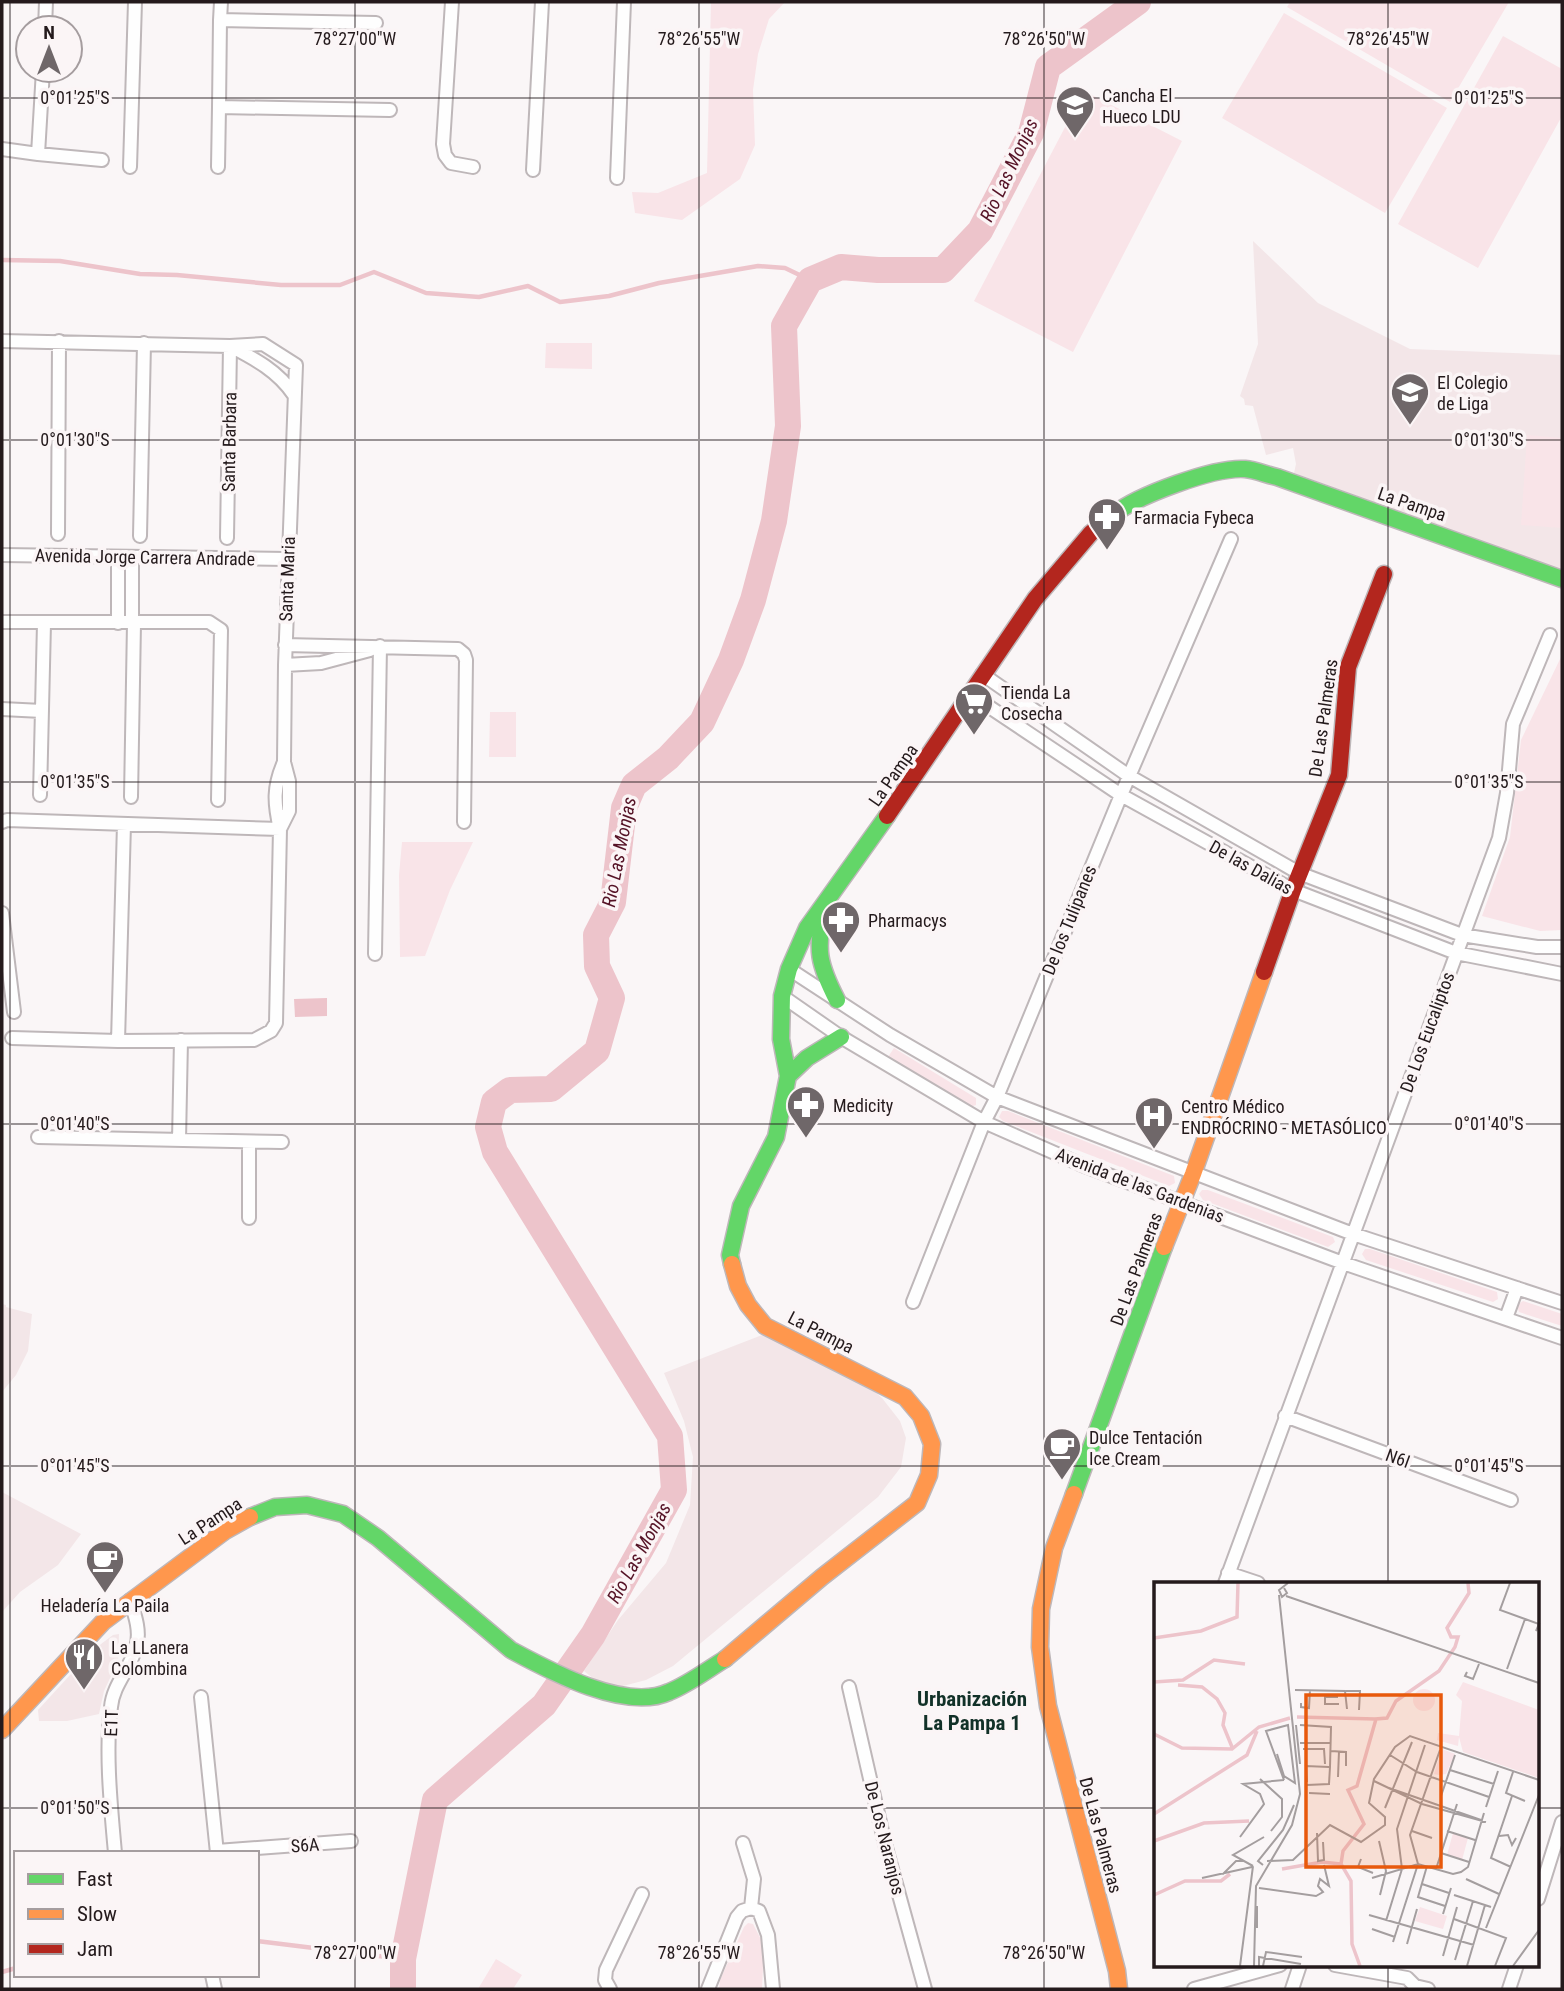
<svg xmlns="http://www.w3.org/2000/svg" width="1564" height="1991" viewBox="0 0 1564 1991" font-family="'Roboto Condensed',sans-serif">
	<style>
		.built { fill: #f3e6e8 }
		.green { fill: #f9e4e8 }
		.water { fill: #edc4cb }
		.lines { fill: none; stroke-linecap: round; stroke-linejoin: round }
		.stream { stroke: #edc4cb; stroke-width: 4.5 }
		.river { stroke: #edc4cb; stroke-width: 26 }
		.street-casing { stroke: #beb7b9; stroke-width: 16 }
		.fast-casing { stroke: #beb7b9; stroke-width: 19 }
		.slow-casing { stroke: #beb7b9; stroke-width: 19 }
		.jam-casing { stroke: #beb7b9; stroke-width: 19 }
		.street { stroke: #fefefe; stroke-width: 12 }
		.fast { stroke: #63d668; stroke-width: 16 }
		.slow { stroke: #ff974d; stroke-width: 16 }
		.jam { stroke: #b3261e; stroke-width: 16 }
		.ticks { fill: none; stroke: #241a1c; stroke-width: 2; stroke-opacity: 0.45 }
		.labels { text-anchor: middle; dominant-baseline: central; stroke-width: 7; stroke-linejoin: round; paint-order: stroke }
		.poi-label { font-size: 18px; fill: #241a1c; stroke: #fbf5f6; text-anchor: start }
		.street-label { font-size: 18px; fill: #241a1c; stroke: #fbf5f6 }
		.water-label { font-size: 19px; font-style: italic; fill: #551326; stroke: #fbf5f6 }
		.quarter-label { font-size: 21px; font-weight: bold; fill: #123128; stroke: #fbf5f6 }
		.inset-river { fill: none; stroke: #edc4cb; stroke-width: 3.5 }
		.inset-road { fill: none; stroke: #a49e9f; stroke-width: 2 }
		.view { fill: #e8590c; fill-opacity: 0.15; stroke: #e8590c; stroke-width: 3.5 }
		.inset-edge { fill: none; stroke: #241a1c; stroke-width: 3.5 }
		.ticks-label { font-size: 18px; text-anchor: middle; fill: #241a1c; stroke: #fbf5f6; stroke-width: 7; stroke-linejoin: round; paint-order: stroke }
	</style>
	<rect width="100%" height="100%" fill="#faf6f7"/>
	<path class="built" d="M1253 241 1318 303 1410 349 1562 355V570L1294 473 1296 464 1293 448 1266 455 1253 406 1245 405 1244 399 1240 396 1258 344Z
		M2 1304 6 1305V1307L32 1314 28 1351 16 1375 2 1392Z
		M767 1333 866 1384 882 1398 900 1421 906 1438 901 1467 878 1497 673 1666 646 1680 623 1686 601 1685 584 1671 618 1620 666 1563 690 1505 693 1457 684 1421 664 1373Z
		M2 1492 81 1534 58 1565 20 1592 2 1612Z
		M119 1634 118 1661 104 1691 99 1714 67 1721H39L38 1710 70 1675 101 1644 113 1635Z"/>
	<path class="green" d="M711 2H785L769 19 758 54 753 90 755 145 740 179 682 220 635 213 632 192 658 193 707 173Z
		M1290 2H1509L1450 102 1287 7Z
		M1284 13 1447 108 1385 213 1222 118Z
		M1503 36 1562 69V116L1478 268 1398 224Z
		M1084 91 1182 141 1073 352 974 301Z
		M546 343H592V369L545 368Z
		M1527 435 1562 438V528L1521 525Z
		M1562 655V930L1540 931 1482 916 1510 837 1521 740Z
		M490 712H516V757H489Z
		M402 842H473L450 890 425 956 400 957 399 875Z
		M894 1048 976 1098V1105L970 1107 888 1057Z
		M1002 1111H1008L1174 1176 1175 1183 1169 1186 1003 1121 999 1117Z
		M1202 1190H1208L1333 1237 1335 1242 1328 1247 1203 1200 1199 1194Z
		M1365 1249H1370L1497 1292 1498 1299 1493 1302 1366 1260 1362 1254Z
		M1523 1301 1562 1314V1326L1519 1312 1517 1305Z
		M748 1923 753 1924 764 1945 762 1989H719L720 1980 744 1927Z
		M496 1959 522 1975 513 1989H478Z"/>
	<path class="water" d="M327 998V1016L295 1017 294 999Z"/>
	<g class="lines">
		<path class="stream" d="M2 260 60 261 140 274 177 275 281 285H340L374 272 426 293 479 297 528 286 560 302 609 296 659 283 758 266 785 268 810 280
			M257 1941 403 1959
			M2 1972 16 1968"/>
		<path class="river" d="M403 1989V1959L435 1800 544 1705 593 1635 674 1490 670 1436 495 1152 488 1127 494 1102 510 1090 551 1089 597 1051 612 998 597 966 596 935 613 902 624 808 634 785 668 758 702 722 731 660 753 600 774 521 788 426 784 326 810 280 841 267 878 270H943L980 231 1031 133 1048 67 1138 2"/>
		<g class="street-casing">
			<path id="street" d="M452 2 443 144 445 155 451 163 473 167
				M220 20 221 2
				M376 23 220 20 219 107 390 110
				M45 28 46 2
				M2 149 38 154 43 70
				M38 154 102 160
				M130 167 135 2
				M218 167 219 107
				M533 170 542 2
				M617 178 624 2
				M2 341 230 346 263 344 296 365 285 665 284 762 289 781V811L280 829
				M230 346C255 359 278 371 294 395
				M58 534 59 341
				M140 536 144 343
				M227 538 230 346
				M2 555 287 559
				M132 557V623
				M2 622H209L221 630 218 800
				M118 623V557
				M285 645 458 649 464 654 466 660 464 822
				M285 665 321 663 370 650
				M982 674 1129 776 1299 873 1462 935 1537 947H1562
				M970 694 1121 795 1293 890 1456 953 1562 974
				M2 709 42 711
				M40 795 44 623
				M131 797 134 623
				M2 822 7 820 280 829
				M2 913 14 1012
				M375 954 380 646
				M789 969 890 1035 997 1097 1353 1234 1562 1303
				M782 996 841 1037 984 1122 1082 1165 1343 1263 1562 1338
				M12 1038 118 1041 254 1040 271 1031 276 1023 280 829C274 803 273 787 284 762
				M118 1041 124 824
				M38 1137 282 1142
				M179 1140 181 1040
				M249 1142V1218
				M913 1302 984 1122 997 1097 1121 795 1231 539
				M1506 1318 1517 1288
				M1285 1416 1511 1500
				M1228 1573 1258 1583
				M1225 1583 1499 838 1507 793 1513 724 1550 635
				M849 1687 885 1844 925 1989
				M201 1697 217 1853
				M743 1843 754 1879 751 1908
				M217 1851 351 1841
				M115 1853C111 1808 105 1751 111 1707 113 1684 131 1668 136 1647 141 1632 135 1615 130 1600
				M1538 1899 1562 1822
				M751 1908 759 1911 768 1935 773 1989
				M1335 1965 1407 1978 1415 1986 1428 1989
				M212 1975 215 1989
				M610 1989 605 1980 606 1970 642 1894
				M708 1989 737 1917 742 1911 751 1908
				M1194 1989 1280 1965
				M1292 1989 1300 1965
				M1509 1989 1517 1965"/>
		</g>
		<g class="fast-casing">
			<path id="fast" d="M1113 515C1138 495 1214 467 1245 469 1256 470 1267 475 1277 477L1562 579
				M825 911C815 949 819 965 837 1000
				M788 1076 807 1058 841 1037
				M732 1264 730 1255 741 1206 776 1137 788 1076 781 1039 782 996 789 969 807 928 887 816
				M1074 1494 1164 1247
				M250 1517 275 1507 307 1505 343 1514 378 1538 511 1650C550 1671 625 1712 669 1692 689 1684 707 1670 725 1659"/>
		</g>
		<g class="slow-casing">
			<path id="slow" d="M1164 1247 1193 1174 1264 972
				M1074 1494 1054 1548 1041 1609 1040 1647 1048 1706 1117 1971 1119 1989
				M725 1659 822 1577 917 1503 929 1475 932 1444 921 1416 905 1397 765 1326 748 1305 738 1286 732 1264
				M2 1730 103 1622 225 1531 250 1517"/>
		</g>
		<g class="jam-casing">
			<path id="jam" d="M887 816 1035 599 1091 533 1113 515
				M1264 972 1293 890 1339 775 1348 667 1384 574"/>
		</g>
		<use href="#street" class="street"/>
		<use href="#fast" class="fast"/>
		<use href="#slow" class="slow"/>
		<use href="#jam" class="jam"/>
	</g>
	<path class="ticks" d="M10 2V1989M355 2V1989M699 2V1989M1044 2V1989M1388 2V1583M2 98H1562M2 440H1562M2 782H1562M2 1124H1562M2 1466H1562M2 1808H1156M1538 1808H1562M1388 1965V1989"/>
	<defs>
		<g id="university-pin" transform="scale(2.0125)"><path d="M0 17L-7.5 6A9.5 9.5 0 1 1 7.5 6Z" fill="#6f6769" stroke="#fbf5f6"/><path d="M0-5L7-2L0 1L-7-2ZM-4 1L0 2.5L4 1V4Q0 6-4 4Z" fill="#fff"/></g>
		<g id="school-pin" transform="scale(2.0125)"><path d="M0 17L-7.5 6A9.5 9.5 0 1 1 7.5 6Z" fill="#6f6769" stroke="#fbf5f6"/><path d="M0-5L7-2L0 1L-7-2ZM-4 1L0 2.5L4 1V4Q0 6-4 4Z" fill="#fff"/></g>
		<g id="pharmacy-pin" transform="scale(2.0125)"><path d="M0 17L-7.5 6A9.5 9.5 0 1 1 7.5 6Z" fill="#6f6769" stroke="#fbf5f6"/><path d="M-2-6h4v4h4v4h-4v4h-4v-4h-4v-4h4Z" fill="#fff"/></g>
		<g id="supermarket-pin" transform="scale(2.0125)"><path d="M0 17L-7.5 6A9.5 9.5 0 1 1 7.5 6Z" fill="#6f6769" stroke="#fbf5f6"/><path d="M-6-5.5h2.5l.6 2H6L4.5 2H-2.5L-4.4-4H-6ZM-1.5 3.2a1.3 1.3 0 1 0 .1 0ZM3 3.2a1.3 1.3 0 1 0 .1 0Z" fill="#fff"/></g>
		<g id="hospital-pin" transform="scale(2.0125)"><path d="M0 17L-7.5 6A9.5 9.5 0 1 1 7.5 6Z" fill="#6f6769" stroke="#fbf5f6"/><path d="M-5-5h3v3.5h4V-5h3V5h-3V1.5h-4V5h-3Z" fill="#fff"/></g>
		<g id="cafe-pin" transform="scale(2.0125)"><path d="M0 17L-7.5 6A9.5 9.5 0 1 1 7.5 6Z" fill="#6f6769" stroke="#fbf5f6"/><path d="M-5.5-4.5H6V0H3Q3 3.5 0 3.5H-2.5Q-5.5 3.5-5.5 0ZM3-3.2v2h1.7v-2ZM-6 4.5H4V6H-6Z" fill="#fff"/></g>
		<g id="restaurant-pin" transform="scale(2.0125)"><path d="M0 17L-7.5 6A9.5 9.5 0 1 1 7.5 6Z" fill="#6f6769" stroke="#fbf5f6"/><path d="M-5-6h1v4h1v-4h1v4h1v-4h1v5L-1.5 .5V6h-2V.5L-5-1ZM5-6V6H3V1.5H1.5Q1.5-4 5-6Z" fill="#fff"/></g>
	</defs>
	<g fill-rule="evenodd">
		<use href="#university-pin" x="1075" y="105"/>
		<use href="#school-pin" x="1410" y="392"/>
		<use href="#pharmacy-pin" x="1107" y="517"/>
		<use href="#supermarket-pin" x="974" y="702"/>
		<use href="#pharmacy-pin" x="841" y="920"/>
		<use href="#pharmacy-pin" x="806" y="1105"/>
		<use href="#hospital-pin" x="1154" y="1116"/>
		<use href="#cafe-pin" x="1062" y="1447"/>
		<use href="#cafe-pin" x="105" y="1560"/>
		<use href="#restaurant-pin" x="84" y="1657"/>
	</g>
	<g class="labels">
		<g class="poi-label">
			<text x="1102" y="95">Cancha El<tspan x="1102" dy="21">Hueco LDU</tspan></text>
			<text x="1437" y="382">El Colegio<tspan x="1437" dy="21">de Liga</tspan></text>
			<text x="1134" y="517">Farmacia Fybeca</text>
			<text x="1001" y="692">Tienda La<tspan x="1001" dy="21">Cosecha</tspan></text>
			<text x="868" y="920">Pharmacys</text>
			<text x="833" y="1105">Medicity</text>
			<text x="1181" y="1106">Centro Médico<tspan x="1181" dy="21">ENDRÓCRINO - METASÓLICO</tspan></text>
			<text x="1089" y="1437">Dulce Tentación<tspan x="1089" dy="21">Ice Cream</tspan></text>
			<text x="105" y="1605" text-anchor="middle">Heladería La Paila</text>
			<text x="111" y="1647">La LLanera<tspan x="111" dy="21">Colombina</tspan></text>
		</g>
		<g class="street-label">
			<text transform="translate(229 442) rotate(-89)">Santa Barbara</text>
			<text transform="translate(1412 504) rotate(19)">La Pampa</text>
			<text transform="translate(145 557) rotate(1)">Avenida Jorge Carrera Andrade</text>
			<text transform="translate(287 579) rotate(-88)">Santa Maria</text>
			<text transform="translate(1323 718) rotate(-82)">De Las Palmeras</text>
			<text transform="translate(893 775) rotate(-55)">La Pampa</text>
			<text transform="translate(1251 867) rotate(29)">De las Dalias</text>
			<text transform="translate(1069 920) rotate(-68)">De los Tulipanes</text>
			<text transform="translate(1427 1032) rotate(-70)">De Los Eucaliptos</text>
			<text transform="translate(1140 1185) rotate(21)">Avenida de las Gardenias</text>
			<text transform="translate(1136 1269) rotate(-70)">De Las Palmeras</text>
			<text transform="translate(821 1332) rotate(27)">La Pampa</text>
			<text transform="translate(1398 1458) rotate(20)">N6I</text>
			<text transform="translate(210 1521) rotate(-33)">La Pampa</text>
			<text transform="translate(111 1723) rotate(-88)">E1T</text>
			<text transform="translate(1101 1835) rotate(75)">De Las Palmeras</text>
			<text transform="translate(885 1838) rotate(76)">De Los Naranjos</text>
			<text transform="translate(305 1845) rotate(-4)">S6A</text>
		</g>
		<g class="water-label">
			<text transform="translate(1009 170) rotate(-65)">Rio Las Monjas</text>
			<text transform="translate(619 852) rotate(-79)">Rio Las Monjas</text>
			<text transform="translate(639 1553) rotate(-61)">Rio Las Monjas</text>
		</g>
		<g class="quarter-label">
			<text x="972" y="1699">Urbanización<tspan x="972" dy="24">La Pampa 1</tspan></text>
		</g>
	</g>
	<g transform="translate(1154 1582)">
		<rect width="385" height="385" fill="#faf6f7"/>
		<path d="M309 100 385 128V196L309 170 305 155 304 164 283 158 284 151 305 154 308 119 302 113ZM259 118a11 11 0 1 1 22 0a11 11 0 1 1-22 0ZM288 167 301 172 292 192 285 193 280 192ZM299 251 314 256 308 278 293 273ZM266 325 293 334 289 347 261 339Z" fill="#f9e4e8"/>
		<path class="inset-river" d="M0 56 47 49 83 35 84 1M0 100 29 98 60 78 91 82M24 103 48 105 63 117 71 131 69 143 78 165M143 135 222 137M0 152 28 166 78 167 105 145 136 136M0 232 93 173 103 149M0 259 50 241 95 239M128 287 168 280 187 282M0 313 31 299H67L76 292M206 384 198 362 197 299 187 282 189 269 210 242 194 208 203 204 222 137 233 136 242 119 285 89 301 65 304 55H297L293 46 315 11 314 1"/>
		<path class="inset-road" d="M356 1 346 28 385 42 382 49M130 6 133 11 128 15 125 8 134 1M132 14 385 101M353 87 371 37M313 90 311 94 319 97 325 82M141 108 191 109 193 127M192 109H206L205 128M184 115H171V122H185M147 121V125L155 126 156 108M142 143 146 182M146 143 177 145 176 185M146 161H176M149 167H170L171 182M177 169 192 170V184M123 172 130 194 141 201 134 143 112 149 130 198M236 173 263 190 335 215M296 188 340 202M359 190 352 211 371 219M184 195 185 169M106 197 128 217V235L117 249M220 199 268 222 332 240M153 200 152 184 175 185M153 203 175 202 176 185M235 206 327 238M155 211 176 212M287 214 301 173M332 225 344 189M231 226 258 160M258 249 278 256M293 249 321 258M163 251 164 279 170 278 169 260M345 254 354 253 358 263 362 256M86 255 110 222 106 212 89 202 130 198M225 259 232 289 226 313M287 271 315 280M207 277 204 285 219 291M113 279 139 278 176 243 207 260 231 243V235L215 221 220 197 241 165 256 154 385 198M109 283 104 279 129 248 140 223M99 284 79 273 110 255M273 284 264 315 291 324M357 285 337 276 358 214M282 287 303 222M69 292 82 279H90M48 296 98 285M218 296 264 282 299 292 307 290 314 285 330 231M312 297 345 312M268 302 295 311M105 306 162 314 169 310 164 304 166 297 175 304 170 283M300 313 337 325M103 324V346M289 332 297 306M215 333 320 363M300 337 352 356 341 384M232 339 248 287 243 247 271 163M332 346 385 213M218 347 241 355M239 360 264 282 256 253 286 168M253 362 263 327M289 374 303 325M301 378 319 319M86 384 99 284M100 384 102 304 138 243 146 212 125 13M105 384V375L147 382M109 384 112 370 148 375M313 384 331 323M359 384 385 348"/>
		<path class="view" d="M152 113H287V285H152Z"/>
		<rect width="385" height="385" class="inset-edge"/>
	</g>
	<g class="ticks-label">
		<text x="355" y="45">78°27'00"W</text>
		<text x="699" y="45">78°26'55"W</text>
		<text x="1044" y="45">78°26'50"W</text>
		<text x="1388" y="45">78°26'45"W</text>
		<text x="75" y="104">0°01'25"S</text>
		<text x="1489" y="104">0°01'25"S</text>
		<text x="75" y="446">0°01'30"S</text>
		<text x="1489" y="446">0°01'30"S</text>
		<text x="75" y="788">0°01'35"S</text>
		<text x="1489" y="788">0°01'35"S</text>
		<text x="75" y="1130">0°01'40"S</text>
		<text x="1489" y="1130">0°01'40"S</text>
		<text x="75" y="1472">0°01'45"S</text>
		<text x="1489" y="1472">0°01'45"S</text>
		<text x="75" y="1814">0°01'50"S</text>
		<text x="355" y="1959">78°27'00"W</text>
		<text x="699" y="1959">78°26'55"W</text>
		<text x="1044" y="1959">78°26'50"W</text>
	</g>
	<rect width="1564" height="1991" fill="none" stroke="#241a1c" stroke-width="7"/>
	<rect x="14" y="1851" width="245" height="126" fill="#fbf5f6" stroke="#a59d9f" stroke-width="2"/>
	<rect x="28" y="1874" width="35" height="10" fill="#63d668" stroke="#a59d9f" stroke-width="2"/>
	<text x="77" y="1886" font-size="21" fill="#241a1c">Fast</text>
	<rect x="28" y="1909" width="35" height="10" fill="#ff974d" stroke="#a59d9f" stroke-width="2"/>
	<text x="77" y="1921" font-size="21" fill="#241a1c">Slow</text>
	<rect x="28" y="1944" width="35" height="10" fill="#b3261e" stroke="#a59d9f" stroke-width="2"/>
	<text x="77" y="1956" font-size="21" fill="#241a1c">Jam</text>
	<g transform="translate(49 49)"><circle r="33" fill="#fbf5f6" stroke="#a59d9f" stroke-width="2"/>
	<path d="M0-5L12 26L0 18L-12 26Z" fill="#6f6769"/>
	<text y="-10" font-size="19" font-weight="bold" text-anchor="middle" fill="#241a1c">N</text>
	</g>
</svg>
